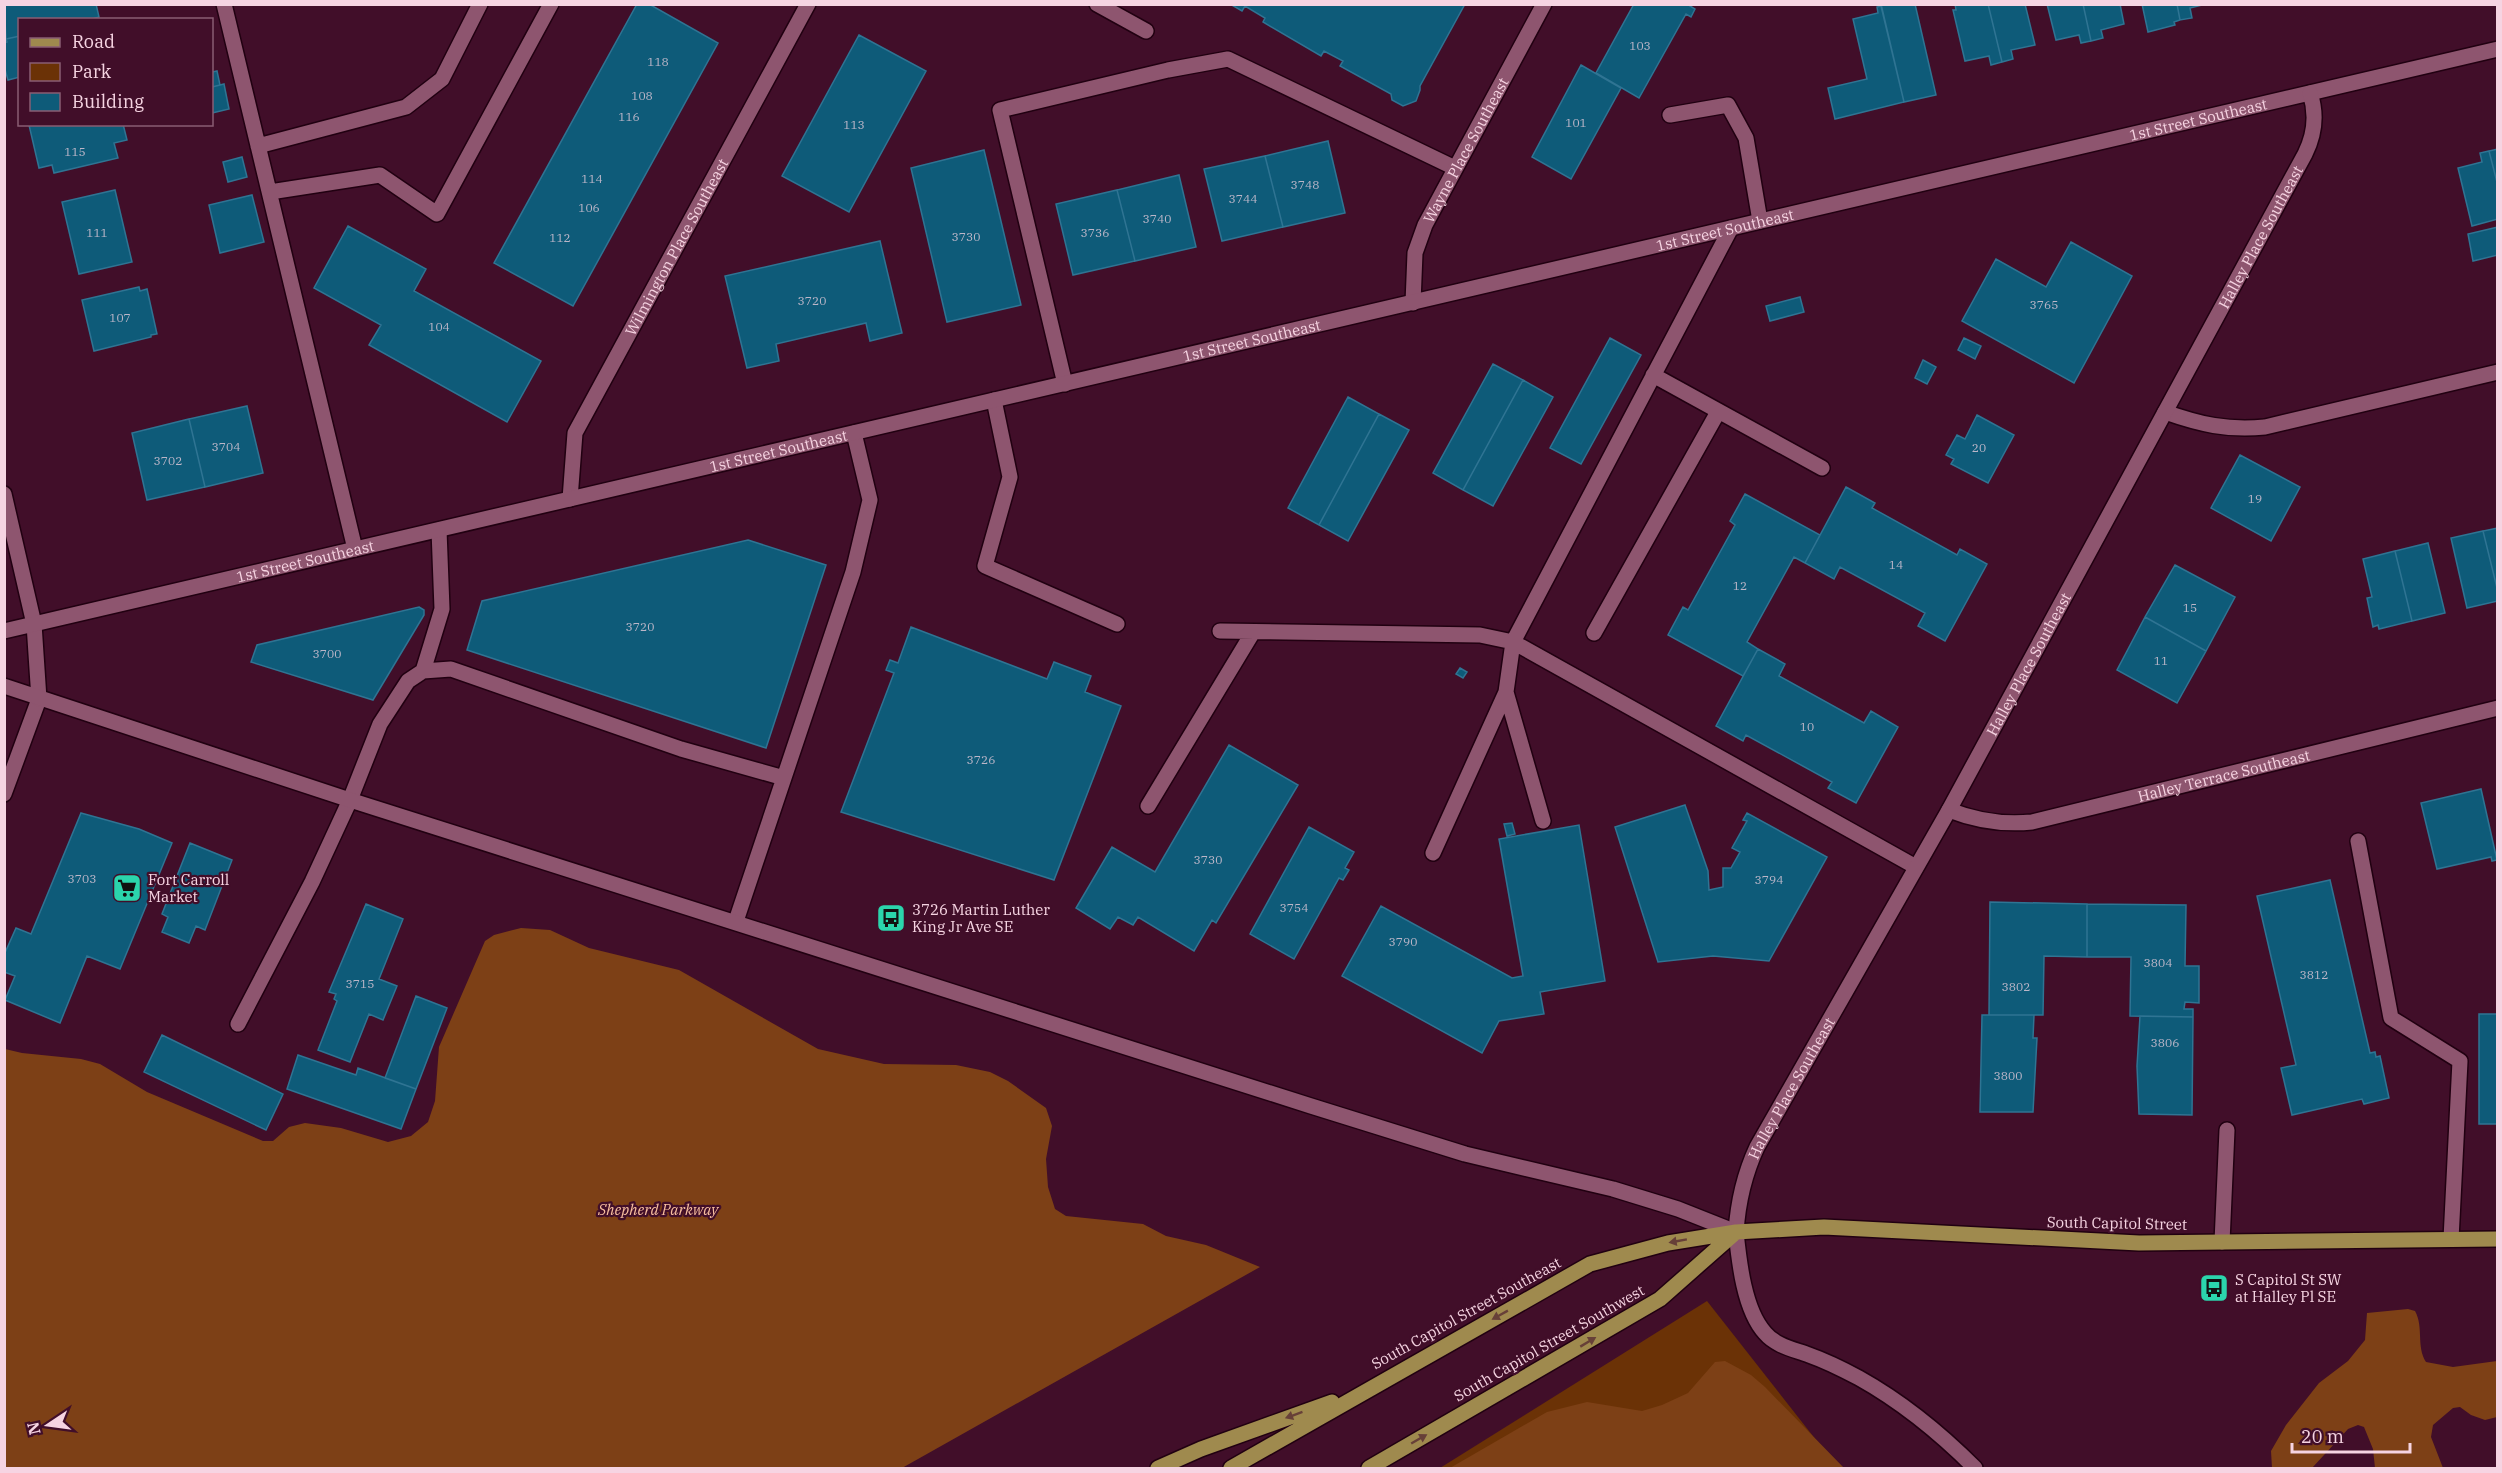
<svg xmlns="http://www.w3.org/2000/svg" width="2502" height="1473" viewBox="0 0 2502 1473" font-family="'IBM Plex Serif',serif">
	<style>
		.green { fill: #6b3206 }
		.forest { fill: #7d4016 }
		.building { fill: #0e5b79; stroke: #2f7493; stroke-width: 1.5 }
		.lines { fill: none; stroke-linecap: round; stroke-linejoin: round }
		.lane-casing { stroke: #210011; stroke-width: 18 }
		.street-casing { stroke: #210011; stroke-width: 18 }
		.secondary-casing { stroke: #210011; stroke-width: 18 }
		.primary-casing { stroke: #210011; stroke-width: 18 }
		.lane { stroke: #8e556f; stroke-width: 15 }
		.street { stroke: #8e556f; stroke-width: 15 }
		.secondary { stroke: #8e556f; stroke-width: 15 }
		.primary { stroke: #9f8a4e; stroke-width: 15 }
		.oneway { fill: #674038 }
		.labels { text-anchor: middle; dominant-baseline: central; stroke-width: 4.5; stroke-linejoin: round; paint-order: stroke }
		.number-label { font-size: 12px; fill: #bcb6c8 }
		.street-label { font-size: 15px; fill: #f6d4e2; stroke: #410e29 }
		.poi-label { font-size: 15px; fill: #f6d4e2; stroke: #410e29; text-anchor: start }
		.park-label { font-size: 15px; font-style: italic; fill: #f8bf9f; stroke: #410e29 }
	</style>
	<rect width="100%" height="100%" fill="#410e29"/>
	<path class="green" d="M1707 1301 1838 1468H1440Z"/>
	<path class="forest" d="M521 928 550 930 589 948 679 970 818 1049 884 1064 956 1065 990 1072 1008 1081 1046 1108 1052 1126 1046 1159 1048 1187 1055 1209 1066 1216 1143 1224 1166 1236 1206 1245 1260 1267 902 1468H5V1049L22 1053 81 1059 100 1064 147 1092 263 1141H273L289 1127 305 1123 341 1128 388 1142 411 1136 428 1122 435 1101 439 1047 485 941 494 935Z
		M2408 1309 2415 1311C2424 1327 2416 1346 2426 1362L2453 1367 2497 1361V1417L2485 1420 2471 1415 2460 1407 2453 1408 2433 1425 2431 1437 2443 1468H2375L2373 1449 2364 1427 2358 1425 2348 1429 2312 1468H2272L2271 1451 2286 1425 2319 1383 2348 1361 2365 1340 2367 1313Z
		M1725 1361 1751 1375 1765 1387 1844 1468H1450L1547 1412 1587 1402 1642 1411 1662 1405 1688 1393 1715 1362Z"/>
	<path class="building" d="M4 4H96L99 17 89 20H20V36L6 39Z
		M637 4H649L718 43 573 306 494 263Z
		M1230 4H1465L1420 86V90L1416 101 1403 106 1392 100 1391 94 1340 66 1343 61 1324 51 1321 56 1263 22 1265 18 1245 6 1242 11Z
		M1634 4H1687L1695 9 1691 17 1686 14 1639 98 1596 73Z
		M1881 4H1915L1936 95 1904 102Z
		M1955 4H1988L2002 62 1991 65 1989 56 1965 61 1953 10H1956Z
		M1988 4H2025L2035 45 2011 50 2013 59 2002 62Z
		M2047 4H2083L2091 41 2081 43 2079 35 2056 40Z
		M2083 4H2120L2124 24 2101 30 2103 38 2091 41Z
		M2142 4H2177L2180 20 2174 22 2175 25 2148 32Z
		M2177 4H2206L2190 8 2192 18 2180 20Z
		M1881 6 1904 102 1835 119 1828 88 1867 79 1853 19 1878 13 1877 7Z
		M859 35 926 71 849 212 782 176Z
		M20 36V77L8 80 4 66V43L7 42 6 39Z
		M1581 65 1621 88 1571 179 1532 157Z
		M217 71 220 85 212 87V72Z
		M224 84 229 109 212 113V87Z
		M123 124 127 140 114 143 118 158 54 173 52 165 39 168 29 125Z
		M1328 141 1345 213 1283 227 1265 156Z
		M2498 149V186L2489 151Z
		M984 150 1021 305 947 322 911 168Z
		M2489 151 2498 186V219L2472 226 2458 168 2482 162 2480 153Z
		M1265 156 1283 227 1222 241 1204 169Z
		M242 157 247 177 228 182 223 162Z
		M1179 175 1196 247 1135 261 1117 190Z
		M115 190 132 262 79 274 62 202Z
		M1117 190 1135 261 1073 275 1056 204Z
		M252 195 264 242 220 253 209 205Z
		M348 226 426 269 414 291 541 361 507 422 369 345 381 325 314 288Z
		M2498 227V255L2473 261 2468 234Z
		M880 241 902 333 870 341 866 323 776 344 779 361 747 368 725 276Z
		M2071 242 2132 276 2074 383 1962 321 1996 259 2046 287Z
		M139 287 140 291 147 289 157 334 151 335V337L94 351 82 300Z
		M1800 297 1804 312 1770 321 1766 306Z
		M1610 338 1641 355 1581 464 1550 448Z
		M1964 338 1981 346 1975 359 1958 350Z
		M1923 360 1936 367 1927 384 1915 378Z
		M1493 364 1523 380 1463 490 1433 473Z
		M1523 380 1553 397 1493 506 1463 490Z
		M1348 397 1379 414 1319 525 1288 508Z
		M247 406 263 473 205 487 189 419Z
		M1379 414 1409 430 1348 541 1319 525Z
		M1977 415 2014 435 1988 483 1951 464 1954 459 1946 455 1957 435 1965 439Z
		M189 419 205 487 147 500 132 433Z
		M2240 455 2300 487 2271 541 2211 508Z
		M1846 487 1875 503 1872 508 1957 555 1960 549 1987 564 1945 641 1918 626 1925 613 1840 567 1834 579 1805 563Z
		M1745 494 1820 535 1805 563 1794 557 1747 642 1758 649 1743 676 1668 635 1683 607 1688 610 1735 525 1730 521Z
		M2498 528V592L2483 531Z
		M2483 531 2498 592V601L2467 608 2451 538Z
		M748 540 826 565 766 748 467 650 482 601Z
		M2428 543 2445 613 2412 621 2395 551Z
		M2395 551 2412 621 2379 629 2378 625 2373 627 2367 598 2372 597 2363 559Z
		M2175 565 2235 597 2206 651 2145 617Z
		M419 607 424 610V615L373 700 251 662 257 645Z
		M2145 617 2206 651 2177 703 2117 670Z
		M911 627 1047 679 1054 662 1091 676 1085 692 1121 706 1054 880 841 812 894 673 886 670 890 660 898 663Z
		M1758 649 1785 664 1779 676 1864 723 1871 711 1898 727 1856 803 1828 788 1832 782 1746 735 1743 741 1716 726Z
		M1460 668 1467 672 1463 678 1456 674Z
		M1229 745 1298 785 1216 923 1212 920 1194 951 1138 917 1133 925 1118 917 1110 929 1076 908 1112 847 1155 872Z
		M2481 789 2497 860 2492 861 2491 857 2437 869 2421 803Z
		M1685 805 1708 871 1709 890 1723 887V868H1731L1740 852 1732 848 1747 821 1743 820 1747 813 1827 857 1769 961 1713 956 1658 962 1615 827Z
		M81 813 139 829 172 843 120 969 87 956 60 1023 5 1000 15 976 4 972V955L16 928 31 934Z
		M1512 823 1515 834 1507 836 1504 824Z
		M1579 825 1605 981 1540 992 1544 1014 1499 1021 1482 1053 1342 976 1381 906 1512 978 1523 976 1499 839Z
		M1309 827 1354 852 1345 868 1349 870 1343 880 1339 878 1294 959 1250 934Z
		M190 843 232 860 205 930 196 926 189 943 162 932 168 917 162 914Z
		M2330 880 2370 1053 2375 1052 2376 1057 2380 1056 2389 1098 2364 1104 2362 1099 2292 1115 2281 1068 2296 1065 2257 896Z
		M1990 902 2087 904V957L2044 956 2043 1015H1989Z
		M366 904 403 919 379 979 397 986 383 1020 369 1014 350 1062 318 1050 337 1001 334 999 336 994 329 992Z
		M2087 904 2186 905 2185 966H2199V1003L2185 1002 2184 1009H2193V1017L2130 1016 2131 957H2087Z
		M416 996 447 1008 416 1089 385 1078Z
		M2479 1014H2498V1124H2479Z
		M1982 1015H2034L2033 1038H2037L2033 1112H1980Z
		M2140 1016 2193 1017 2192 1115 2139 1114 2137 1066Z
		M162 1035 283 1094 266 1130 144 1072Z
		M298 1055 356 1075 358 1068 416 1089 401 1129 287 1089Z"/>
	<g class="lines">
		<g class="lane-casing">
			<path id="lane" d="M224 4 355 549
				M1097 4 1146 31
				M1670 115 1728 105 1746 138 1760 221
				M258 146 406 107 442 79 480 4
				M270 192 380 175 437 214 551 4
				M1731 228 1513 642 1916 867
				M1653 375 1822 468
				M1065 384 1000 110 1168 70 1228 59 1455 168
				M994 400 1010 477 985 566 1117 624
				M2165 412C2199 424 2228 431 2265 427L2498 372
				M1220 631 1480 635 1513 642 1506 692 1433 853
				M1594 633 1718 412
				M423 671 442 609 439 530
				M1506 692 1543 821
				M4 794 39 699
				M1148 806 1253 632
				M2358 841 2391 1018 2460 1061 2451 1239
				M736 921 853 572 870 500 854 433
				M238 1024 312 882 350 800 380 724 408 681 423 671 451 669 681 749 784 778
				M1736 1232C1739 1261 1744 1310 1765 1333 1776 1346 1793 1349 1809 1355 1826 1361 1844 1370 1859 1378 1902 1402 1941 1434 1975 1468
				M2222 1242 2227 1130"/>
		</g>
		<g class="street-casing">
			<g id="street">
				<path id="s1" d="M1413 303 1415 253 1425 225 1544 4"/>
				<path d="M4 494 34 624 39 699"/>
				<path id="s2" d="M570 499 575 433 808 4"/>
				<path id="s3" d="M4 631 2498 49"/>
				<path id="s4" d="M1949 810C1977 821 2002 825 2032 822L2498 708"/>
				<path id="s5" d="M1736 1232C1738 1201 1744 1175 1757 1147L1949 810 2305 154C2315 134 2317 114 2310 93"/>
			</g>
		</g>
		<g class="secondary-casing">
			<path id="secondary" d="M4 686 350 800 1311 1106 1465 1154 1613 1189 1678 1209 1736 1232"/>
		</g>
		<g class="primary-casing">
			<path id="primary" d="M1158 1468 1201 1449 1332 1402
				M1231 1468 1590 1264 1668 1243 1736 1232 1824 1227 2139 1243 2498 1239
				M1369 1468 1660 1299 1736 1232"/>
		</g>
		<use href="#lane" class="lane"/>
		<use href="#street" class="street"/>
		<use href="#secondary" class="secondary"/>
		<use href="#primary" class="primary"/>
	</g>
	<defs><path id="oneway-solid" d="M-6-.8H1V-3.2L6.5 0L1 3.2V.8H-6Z" transform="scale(1.5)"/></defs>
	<g class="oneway">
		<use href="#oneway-solid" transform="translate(1678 1241) rotate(170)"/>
		<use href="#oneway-solid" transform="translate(1500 1315) rotate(151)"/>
		<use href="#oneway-solid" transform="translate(1588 1342) rotate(-31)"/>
		<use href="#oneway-solid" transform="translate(1294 1415) rotate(160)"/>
		<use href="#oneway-solid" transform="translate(1419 1439) rotate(-30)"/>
	</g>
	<defs>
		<g id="supermarket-square" transform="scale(1.5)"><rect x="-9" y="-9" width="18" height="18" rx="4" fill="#2bd5ac" stroke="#410e29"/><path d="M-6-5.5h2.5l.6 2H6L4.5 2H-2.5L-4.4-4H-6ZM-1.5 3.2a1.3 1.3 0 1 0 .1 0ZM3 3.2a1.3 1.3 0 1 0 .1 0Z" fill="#111"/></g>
		<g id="bus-square" transform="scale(1.5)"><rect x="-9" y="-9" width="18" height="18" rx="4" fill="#2bd5ac" stroke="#410e29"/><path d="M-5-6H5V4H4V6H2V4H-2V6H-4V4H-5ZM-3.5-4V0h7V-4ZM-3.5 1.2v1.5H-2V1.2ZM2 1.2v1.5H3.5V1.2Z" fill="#111"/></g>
	</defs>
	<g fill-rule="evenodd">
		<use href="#supermarket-square" x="127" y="888"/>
		<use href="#bus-square" x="891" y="918"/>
		<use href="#bus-square" x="2214" y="1288"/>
	</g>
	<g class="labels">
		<g class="number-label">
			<text x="1640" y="45">103</text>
			<text x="658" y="61">118</text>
			<text x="642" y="95">108</text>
			<text x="629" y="116">116</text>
			<text x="1576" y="122">101</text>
			<text x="854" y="124">113</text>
			<text x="75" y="151">115</text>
			<text x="592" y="178">114</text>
			<text x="1305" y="184">3748</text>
			<text x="1243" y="198">3744</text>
			<text x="589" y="207">106</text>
			<text x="1157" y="218">3740</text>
			<text x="97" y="232">111</text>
			<text x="1095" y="232">3736</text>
			<text x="966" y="236">3730</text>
			<text x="560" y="237">112</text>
			<text x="812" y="300">3720</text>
			<text x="2044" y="304">3765</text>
			<text x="120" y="317">107</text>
			<text x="439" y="326">104</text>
			<text x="226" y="446">3704</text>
			<text x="1979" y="447">20</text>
			<text x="168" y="460">3702</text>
			<text x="2255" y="498">19</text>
			<text x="1896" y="564">14</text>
			<text x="1740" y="585">12</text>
			<text x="2190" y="607">15</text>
			<text x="640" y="626">3720</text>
			<text x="327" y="653">3700</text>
			<text x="2161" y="660">11</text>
			<text x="1807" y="726">10</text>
			<text x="981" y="759">3726</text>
			<text x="1208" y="859">3730</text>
			<text x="82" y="878">3703</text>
			<text x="1769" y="879">3794</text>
			<text x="1294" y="907">3754</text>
			<text x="1403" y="941">3790</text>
			<text x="2158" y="962">3804</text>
			<text x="2314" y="974">3812</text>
			<text x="360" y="983">3715</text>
			<text x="2016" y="986">3802</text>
			<text x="2165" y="1042">3806</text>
			<text x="2008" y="1075">3800</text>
		</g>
		<g class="street-label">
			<text stroke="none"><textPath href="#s3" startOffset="2253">1st Street Southeast</textPath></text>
			<text stroke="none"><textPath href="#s1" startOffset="165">Wayne Place Southeast</textPath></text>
			<text stroke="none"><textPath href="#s3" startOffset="1767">1st Street Southeast</textPath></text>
			<text stroke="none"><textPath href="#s5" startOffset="1128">Halley Place Southeast</textPath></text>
			<text stroke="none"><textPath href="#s2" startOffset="278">Wilmington Place Southeast</textPath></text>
			<text stroke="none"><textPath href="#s3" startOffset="1281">1st Street Southeast</textPath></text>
			<text stroke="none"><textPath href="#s3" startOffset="795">1st Street Southeast</textPath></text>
			<text stroke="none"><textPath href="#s3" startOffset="309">1st Street Southeast</textPath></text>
			<text stroke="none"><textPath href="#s5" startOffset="642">Halley Place Southeast</textPath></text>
			<text stroke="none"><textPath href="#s4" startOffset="282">Halley Terrace Southeast</textPath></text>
			<text stroke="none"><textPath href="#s5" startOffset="156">Halley Place Southeast</textPath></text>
			<text transform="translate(2117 1223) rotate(1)">South Capitol Street</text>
			<text transform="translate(1466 1313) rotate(-29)">South Capitol Street Southeast</text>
			<text transform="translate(1549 1343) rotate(-30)">South Capitol Street Southwest</text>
		</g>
		<g class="poi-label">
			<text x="148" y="879">Fort Carroll<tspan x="148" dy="17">Market</tspan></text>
			<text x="912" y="909">3726 Martin Luther<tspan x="912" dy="17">King Jr Ave SE</tspan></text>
			<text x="2235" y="1279">S Capitol St SW<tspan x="2235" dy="17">at Halley Pl SE</tspan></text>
		</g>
		<g class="park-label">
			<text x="658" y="1209">Shepherd Parkway</text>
		</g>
	</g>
	<rect width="2502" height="1473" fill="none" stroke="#f6d4e2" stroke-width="12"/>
	<rect x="18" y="18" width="195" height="108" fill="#410e29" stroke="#895d73" stroke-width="1.5"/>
	<rect x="30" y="38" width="30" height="9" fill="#9f8a4e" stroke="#895d73" stroke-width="1.5"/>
	<text x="72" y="48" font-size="18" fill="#f6d4e2">Road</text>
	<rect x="30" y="63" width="30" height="18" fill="#6b3206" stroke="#895d73" stroke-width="1.5"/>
	<text x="72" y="78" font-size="18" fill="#f6d4e2">Park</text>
	<rect x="30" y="93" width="30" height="18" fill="#0e5b79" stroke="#895d73" stroke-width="1.5"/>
	<text x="72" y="108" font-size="18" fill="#f6d4e2">Building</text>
	<g transform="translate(48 1425) rotate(257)" stroke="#410e29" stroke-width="4.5" paint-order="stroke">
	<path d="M0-4.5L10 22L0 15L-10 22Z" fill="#f6d4e2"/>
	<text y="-9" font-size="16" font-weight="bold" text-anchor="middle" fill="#f6d4e2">N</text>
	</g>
	<path d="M2292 1443v9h118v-9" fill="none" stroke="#f6d4e2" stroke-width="3"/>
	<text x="2301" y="1443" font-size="18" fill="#f6d4e2" stroke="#410e29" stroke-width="4.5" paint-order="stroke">20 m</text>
</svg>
